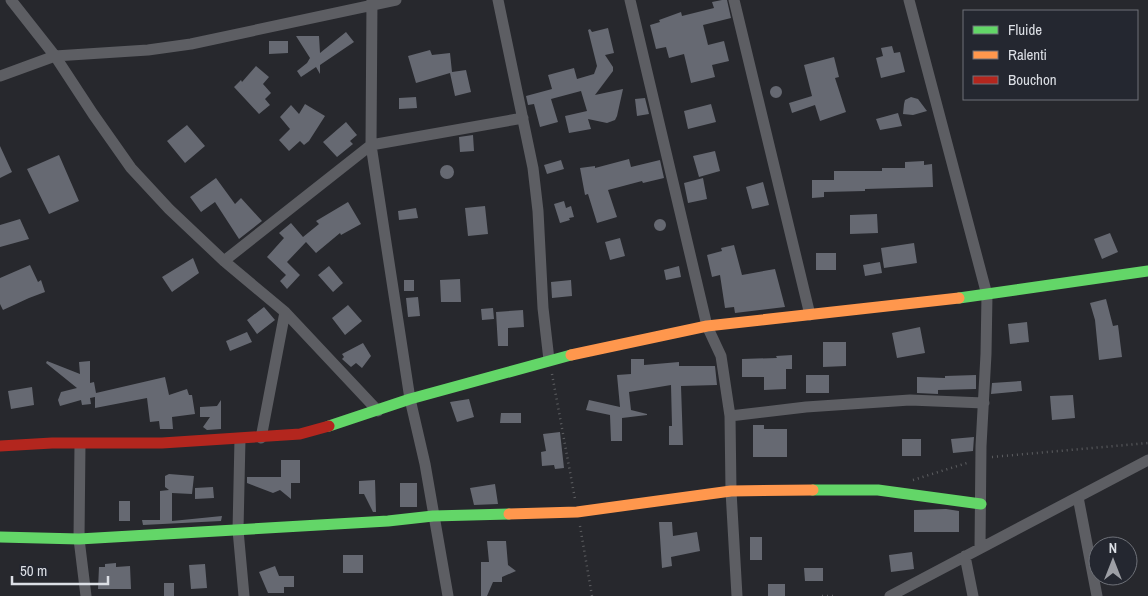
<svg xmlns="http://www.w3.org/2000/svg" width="1148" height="596" viewBox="0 0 1148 596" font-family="'Archivo Narrow',sans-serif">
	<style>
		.building { fill: #666972 }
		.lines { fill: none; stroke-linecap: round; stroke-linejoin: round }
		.path { stroke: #5d5e61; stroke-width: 2.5; stroke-dasharray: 1 4; stroke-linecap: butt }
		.street { stroke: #5d5e63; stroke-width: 11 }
		.fast { stroke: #63d668; stroke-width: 11 }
		.slow { stroke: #ff974d; stroke-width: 11 }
		.jam { stroke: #b3261e; stroke-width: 11 }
	</style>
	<rect width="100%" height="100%" fill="#27282d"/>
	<path class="building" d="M722 0H727L731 18 703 25 708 45 724 41 729 61 712 65 715 77 691 83 684 54 669 58 666 47 656 49 650 25 660 22 659 20 681 12 682 16 714 8 712 2Z
		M608 28 614 53 605 55 613 67V71L595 95 623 89 617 116 615 120 607 123 588 119 591 129 569 133 565 116 587 111 581 91 551 99 558 122 540 127 534 104 528 105 526 96 552 89 548 75 574 68 577 79 594 74 597 66 588 30 590 29 592 32Z
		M346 32 354 42 320 65V74L316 67 301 77 297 71 307 63 310 58 296 36H319L320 53Z
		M269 41H288V53L269 54Z
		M892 46 894 53 900 52 905 72 881 78 876 58 883 56 881 48Z
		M430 50 432 55 450 53 452 72 466 70 471 92 455 96 450 73 416 83 408 56Z
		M834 57 839 77 835 78 846 112 820 121 815 105 792 113 789 103 812 96 804 65Z
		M256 66 269 77 263 84 271 93 265 99 270 105 259 114 234 87 241 80 242 82Z
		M770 92a6 6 0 1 1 12 0a6 6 0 1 1-12 0Z
		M416 97 417 108 399 109V98Z
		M911 97 918 99 927 111 913 115 903 114 904 104 905 100Z
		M645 98 649 114 637 116 635 99Z
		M305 104 325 116 309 141 304 145 300 141 289 151 279 140 290 129 280 117 291 105 299 114Z
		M711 104 716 122 688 129 684 111Z
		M898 113 902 126 880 130 876 119Z
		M346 122 357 135 350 141 353 144 337 157 323 142Z
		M187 125 205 146 185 163 167 141Z
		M473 135 474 151 460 152 459 137Z
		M0 146 12 172 0 178Z
		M715 151 720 171 699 177 693 156Z
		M59 155 79 201 49 214 27 169Z
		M629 159 631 167 660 160 664 178 643 183 642 181 608 190 617 217 597 223 588 194 585 195 580 168 595 166V168Z
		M561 160 564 169 547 174 544 165Z
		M924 161V165L932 164 933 187 865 189V191L824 192V197L812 198V180H834V171H882V168H905V162Z
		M440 172a7 7 0 1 1 14 0a7 7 0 1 1-14 0Z
		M216 178 235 204 241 198 262 221 239 239 215 202 201 212 190 197Z
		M703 178 707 199 688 203 684 183Z
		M763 182 769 205 752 209 746 187Z
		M564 201 566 208 571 206 574 217 569 218 570 220 560 223 554 204Z
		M348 202 361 224 341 235 340 233 316 253 306 242 287 262 300 275 287 289 280 281 286 275 267 257 284 238 279 233 291 223 303 237 319 224 316 221Z
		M485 206 488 234 468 236 465 208Z
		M416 208 418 218 399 220 398 211Z
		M877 214 878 233 850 234V215Z
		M654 225a6 6 0 1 1 12 0a6 6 0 1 1-12 0Z
		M20 219 29 239 0 247V225Z
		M1110 233 1118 252 1102 259 1094 239Z
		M620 238 625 256 610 260 605 242Z
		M914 243 917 263 884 268 881 248Z
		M734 245 742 275 775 269 785 307 735 313 734 307 725 308 720 275 712 277 707 255 722 251 721 248Z
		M816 253H836V270H816Z
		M193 258 199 273 172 292 162 277Z
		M880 262 882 273 865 276 863 265Z
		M30 265 38 282 41 280 45 292 29 298 3 310 0 304V278Z
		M329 266 343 283 333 292 318 275Z
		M679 266 681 277 666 280 664 270Z
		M460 279 461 302H441L440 280Z
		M404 280H414V291H404Z
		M571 280 572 296 552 298 551 282Z
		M418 297 420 316 408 317 406 298Z
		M1106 299 1113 326 1118 325 1122 357 1099 360 1095 320 1090 303Z
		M348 305 362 321 345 335 332 318Z
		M264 307 275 320 257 334 247 320Z
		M493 308 494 319 482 320 481 309Z
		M523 310 524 327 508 328V346H498L496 312Z
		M1027 322 1029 342 1010 344 1008 324Z
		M920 327 925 353 897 358 892 333Z
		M247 332 252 342 230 351 226 341Z
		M823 342H846V366L823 367Z
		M363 343 371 356 362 368 356 363 351 367 342 359 344 357 342 354Z
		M792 355V369H786V389L764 390V377H742V359L777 358 776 356Z
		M631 359H644V365L679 362V366H715L717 385 681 386 683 445H669V426H672L671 385 629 392 631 410 647 414V415L622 418V441H611L610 415 586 410 589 400 620 407 617 375 631 374Z
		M47 361 80 374 79 362 90 361V383L94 382 96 393 165 377 169 395 187 389 189 395H192L195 414 172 417 173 429H160L159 421 150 422 147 398 95 408V397L90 398 91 404 82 405 81 400 60 406 58 400 61 392 77 388 46 363Z
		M806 375H829V393H806Z
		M976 375V389L938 390V394L917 393V377L945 378V376Z
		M1021 381 1022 391 991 394 992 383Z
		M32 387 34 405 11 409 8 391Z
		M1073 395 1075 418 1052 420 1050 396Z
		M469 399 474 417 457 422 450 402Z
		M221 400V429L207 430 203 427 210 417H200V407L217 406Z
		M501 413H521V423H500Z
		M753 425H764V429H787V457H753Z
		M560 432 564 468 555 469 554 465 542 466 541 452 546 451 543 434Z
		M974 437 973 451 953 453 951 439Z
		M902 439H921V456H902Z
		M281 460H300V483H291V499L280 490 273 493 247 483V477H281Z
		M169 474 194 476 192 494 172 493V521L222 516 221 521 143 525 142 520H160V491L169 490 165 487V476Z
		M375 480 376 512H373L364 494H359V481Z
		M400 483H417V507H400Z
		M495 484 498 504 474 505 470 488Z
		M213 487 214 498 195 499V488Z
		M119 501H130V521H119Z
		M946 509 959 511V532H914V510Z
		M659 522H672L673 536 697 532 700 551 671 557 672 566 662 568Z
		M750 537H762V560H750Z
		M487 541H506L508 565 516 571 502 577V582H493L487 596H481V562H489Z
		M912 552 914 569 891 572 889 555Z
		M343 555H363V573H343Z
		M116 563V567L130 566 131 589H98L99 567H105V564Z
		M205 564 207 588 191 589 189 565Z
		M275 566 279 576H294V587H284V593H268L259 572Z
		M804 568H823V581H805Z
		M164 583H174V596H164Z
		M768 584H785V596H768Z"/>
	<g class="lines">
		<path class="path" d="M552 374 575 499
			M992 457 1148 443
			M913 480 970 462
			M580 526 592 596
			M822 596H834"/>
		<path class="street" d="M11 0 55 56 93 114 131 168 169 209 224 261 285 312 378 411
			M372 0 371 145 410 399 425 464 448 596
			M498 0 533 168 538 211 543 308 549 360
			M630 0 707 326 721 356 730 416 731 491 737 596
			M734 0 810 315
			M909 0 987 295 986 354 981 446 980 548
			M0 76 55 56 148 50 191 44 396 0
			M224 261 371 145 523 118
			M730 416 806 407 910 400 984 403
			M261 438 285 312
			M240 439 238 530 244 596
			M80 444 79 539 86 596
			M1078 497 1097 596
			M965 556 973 596
			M890 596 1148 460"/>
		<path class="fast" d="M959 298 1148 271
			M329 426 410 399 571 355
			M813 490H878L981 504
			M0 537 79 539 388 521 433 516 509 514"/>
		<path class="slow" d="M571 355 707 326 959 298
			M509 514 577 512 731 491 813 490"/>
		<path class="jam" d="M0 446 52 443H162L300 434 329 426"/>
	</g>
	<rect x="963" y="10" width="175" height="90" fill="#242730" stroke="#6e7178"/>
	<rect x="973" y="26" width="25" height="8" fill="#63d668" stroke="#6e7178"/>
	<text x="1008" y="35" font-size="15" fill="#dcdfe5">Fluide</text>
	<rect x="973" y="51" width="25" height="8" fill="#ff974d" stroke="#6e7178"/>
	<text x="1008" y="60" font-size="15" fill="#dcdfe5">Ralenti</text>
	<rect x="973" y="76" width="25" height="8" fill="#b3261e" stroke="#6e7178"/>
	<text x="1008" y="85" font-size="15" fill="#dcdfe5">Bouchon</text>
	<g transform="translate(1113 561)"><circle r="24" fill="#242730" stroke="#6e7178"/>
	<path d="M0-4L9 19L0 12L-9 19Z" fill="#9d9fa5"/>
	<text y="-8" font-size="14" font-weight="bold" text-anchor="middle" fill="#dcdfe5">N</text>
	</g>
	<path d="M12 576v8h96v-8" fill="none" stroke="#dcdfe5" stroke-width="2.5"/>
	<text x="20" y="576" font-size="15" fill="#dcdfe5" stroke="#242730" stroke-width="4" paint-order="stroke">50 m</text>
</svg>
